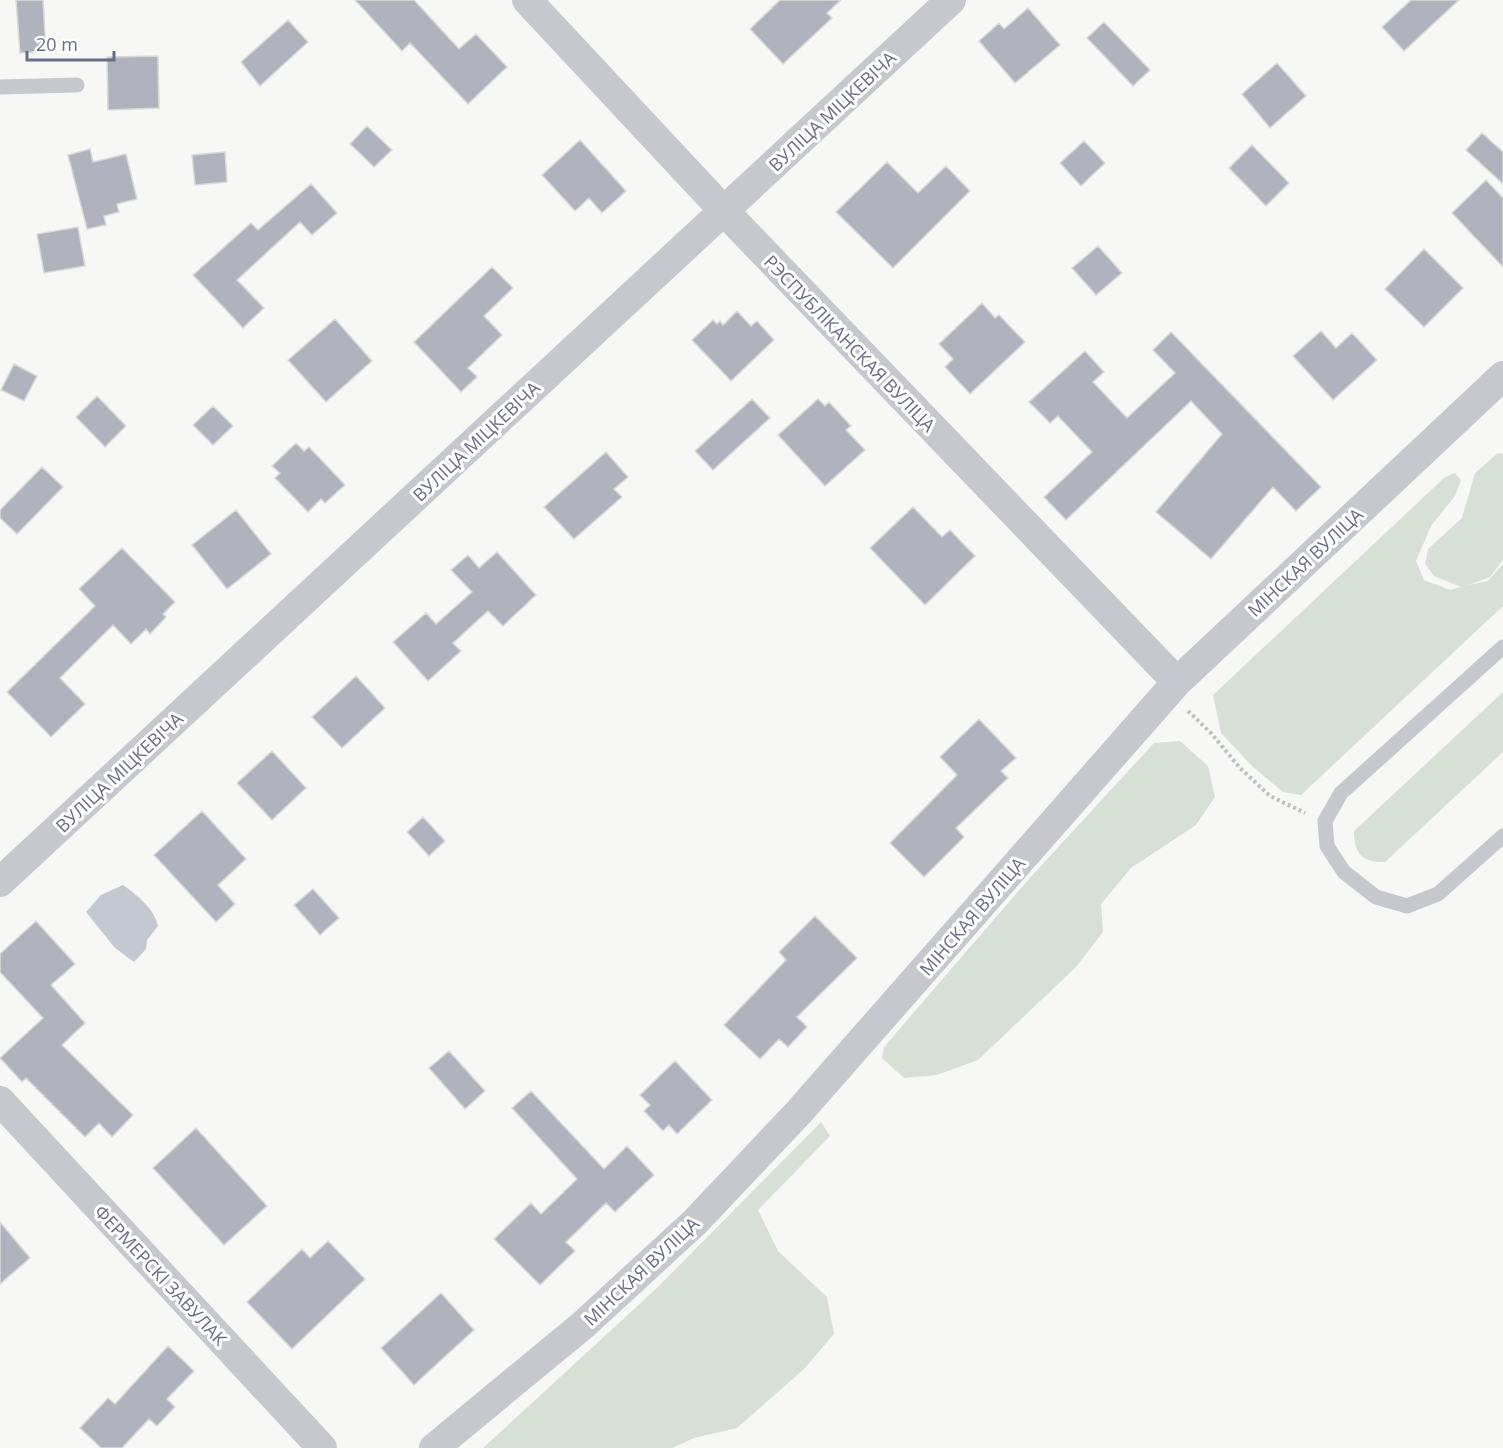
<svg xmlns="http://www.w3.org/2000/svg" width="1503" height="1448" viewBox="0 0 1503 1448" font-family="'Open Sans',sans-serif">
	<style>
		.green { fill: #d7dfd7 }
		.water { fill: #c4c9d1 }
		.building { fill: #b0b3bd; stroke: #d9dad8; stroke-width: 1.5 }
		.lines { fill: none; stroke-linecap: round; stroke-linejoin: round }
		.path { stroke: #bebfc2; stroke-width: 4; stroke-dasharray: 3 3; stroke-linecap: butt }
		.lane { stroke: #c6c8cd; stroke-width: 15 }
		.street { stroke: #c6c8cd; stroke-width: 30 }
		.labels { text-anchor: middle; dominant-baseline: central; stroke-width: 6; stroke-linejoin: round; paint-order: stroke }
		.street-label { font-size: 18px; fill: #676e86; stroke: #fff }
	</style>
	<rect width="100%" height="100%" fill="#f7f8f5"/>
	<path class="green" d="M1498 453 1503 454V560L1490 577 1469 585 1488 581 1503 564V606L1301 795 1283 792 1253 767 1221 733 1213 695 1445 477 1455 473 1461 480 1455 496 1431 526 1416 561 1424 580 1450 590 1461 587 1434 576 1425 564 1428 549 1462 518 1475 473Z
		M1503 692V752L1385 862C1362 863 1354 853 1354 831Z
		M1180 741 1208 766 1215 797 1196 825 1131 868 1101 904 1103 932 1076 967 978 1060 937 1075 904 1078 882 1058 884 1047 1028 880 1154 743Z
		M821 1122 830 1136 758 1210 778 1251 827 1297 834 1334 804 1369 737 1428 694 1438 672 1448H483L658 1287Z"/>
	<path class="water" d="M123 885C138 896 154 908 158 926L147 940 146 949 134 962 115 948 86 912 101 895Z"/>
	<path class="building" d="M16 0H43L46 51 20 53Z
		M355 0H414L459 49 476 34 507 67 468 104 410 43 402 51Z
		M780 0H841L827 13 832 18 783 64 750 29Z
		M1411 0H1459L1404 51 1382 27Z
		M1028 8 1060 45 1015 83 979 41 999 23 1004 29Z
		M288 20 308 42 260 86 241 62Z
		M1104 22 1150 70 1133 86 1087 38Z
		M158 56 159 108 108 110 107 57Z
		M1277 63 1306 96 1270 128 1242 94Z
		M367 126 392 150 374 167 350 144Z
		M1482 133 1503 152V184L1466 150Z
		M580 140 626 191 602 213 589 198 575 211 542 175Z
		M1084 141 1105 163 1081 186 1060 163Z
		M1252 145 1289 183 1266 206 1229 168Z
		M90 149 93 162 126 154 137 199 117 204 119 212 104 216 106 225 87 229 68 155Z
		M225 152 227 182 195 185 192 155Z
		M887 162 918 193 946 166 970 191 893 268 836 212Z
		M1486 180 1503 198V267L1452 213Z
		M311 184 337 213 312 235 300 222 237 280 264 308 243 328 193 275 251 223 258 230Z
		M78 227 85 266 44 273 37 234Z
		M1098 246 1122 273 1096 295 1072 268Z
		M1424 249 1463 288 1424 327 1385 289Z
		M492 267 513 288 484 316 502 335 468 368 477 377 461 392 414 342Z
		M982 303 995 318 999 315 1025 342 970 394 945 367 953 359 939 344Z
		M737 311 751 326 757 321 774 340 731 381 692 340 713 320 717 324 720 321 723 325Z
		M335 319 372 361 326 402 288 360Z
		M1321 331 1336 348 1352 333 1377 360 1333 400 1293 356Z
		M1171 332 1321 487 1296 511 1273 487 1211 559 1156 512 1222 434 1191 401 1066 520 1044 497 1092 452 1058 416 1050 423 1029 402 1085 351 1104 372 1093 382 1127 418 1175 373 1153 350Z
		M14 364 37 376 24 401 1 390Z
		M97 396 126 426 105 447 76 417Z
		M752 399 770 418 713 470 695 451Z
		M818 399 825 406 829 402 851 426 846 430 865 450 825 486 778 435Z
		M213 406 233 426 213 445 193 425Z
		M296 443 304 451 309 447 345 485 325 503 321 499 308 512 275 478 280 473 272 466Z
		M606 452 628 477 614 489 622 497 574 539 544 507Z
		M42 467 63 487 17 534 0 518V510Z
		M913 507 942 537 950 530 975 556 925 605 870 548Z
		M236 510 271 554 227 589 192 545Z
		M122 548 175 602 163 614 166 617 150 634 146 629 131 644 113 625 60 678 85 704 51 737 7 692 95 606 79 589Z
		M497 552 536 595 503 626 488 611 453 643 461 651 428 681 393 642 426 613 436 624 472 592 451 570 468 555 479 568Z
		M356 676 385 708 342 748 312 717Z
		M979 719 1016 758 1001 771 1008 778 956 828 964 837 924 877 890 843 957 775 940 757Z
		M272 751 306 788 272 820 237 783Z
		M202 811 246 859 218 885 235 904 216 922 154 855Z
		M423 817 445 841 429 856 407 832Z
		M313 889 339 918 320 935 294 905Z
		M815 916 857 958 797 1017 807 1027 788 1047 779 1039 760 1059 724 1025 786 960 779 952Z
		M36 921 75 964 51 985 85 1023 62 1045 133 1115 112 1137 99 1123 85 1137 26 1078 22 1082 0 1058 43 1018 0 972V954Z
		M449 1051 485 1091 465 1109 429 1068Z
		M675 1061 712 1100 677 1134 669 1125 663 1131 644 1111 650 1105 640 1095Z
		M531 1091 604 1169 627 1146 654 1175 615 1212 606 1203 566 1242 575 1251 540 1285 494 1239 531 1203 541 1214 577 1179 512 1108Z
		M196 1128 267 1206 224 1245 153 1168Z
		M0 1222 30 1258 0 1284Z
		M328 1241 365 1279 292 1349 247 1302 302 1249 310 1258Z
		M441 1293 474 1330 414 1385 381 1348Z
		M168 1346 194 1371 167 1399 175 1407 157 1426 149 1419 122 1448H101L80 1428 108 1398 115 1404Z"/>
	<g class="lines">
		<path class="path" d="M1188 711 1211 733 1240 768 1270 796 1305 813"/>
		<path class="lane" d="M0 87 77 85
			M1503 647 1341 793 1325 821 1327 846 1344 872 1376 897 1407 906 1438 894 1503 836"/>
		<path class="street" d="M527 0 724 211 1177 682
			M0 882 951 0
			M0 1101 322 1448
			M434 1448 583 1325 695 1222 799 1112 1177 682 1503 376"/>
	</g>
	<g class="labels">
		<g class="street-label">
			<text transform="translate(832 111) rotate(-43)">ВУЛІЦА МІЦКЕВІЧА</text>
			<text transform="translate(850 343) rotate(46)">РЭСПУБЛІКАНСКАЯ ВУЛІЦА</text>
			<text transform="translate(476 441) rotate(-43)">ВУЛІЦА МІЦКЕВІЧА</text>
			<text transform="translate(1305 562) rotate(-43)">МІНСКАЯ ВУЛІЦА</text>
			<text transform="translate(119 772) rotate(-43)">ВУЛІЦА МІЦКЕВІЧА</text>
			<text transform="translate(972 916) rotate(-49)">МІНСКАЯ ВУЛІЦА</text>
			<text transform="translate(641 1271) rotate(-43)">МІНСКАЯ ВУЛІЦА</text>
			<text transform="translate(161 1275) rotate(47)">ФЕРМЕРСКІ ЗАВУЛАК</text>
		</g>
	</g>
	<path d="M27 51v9h87v-9" fill="none" stroke="#676e86" stroke-width="3"/>
	<text x="36" y="51" font-size="18" fill="#676e86" stroke="#ffffff" stroke-width="4.5" paint-order="stroke">20 m</text>
</svg>
